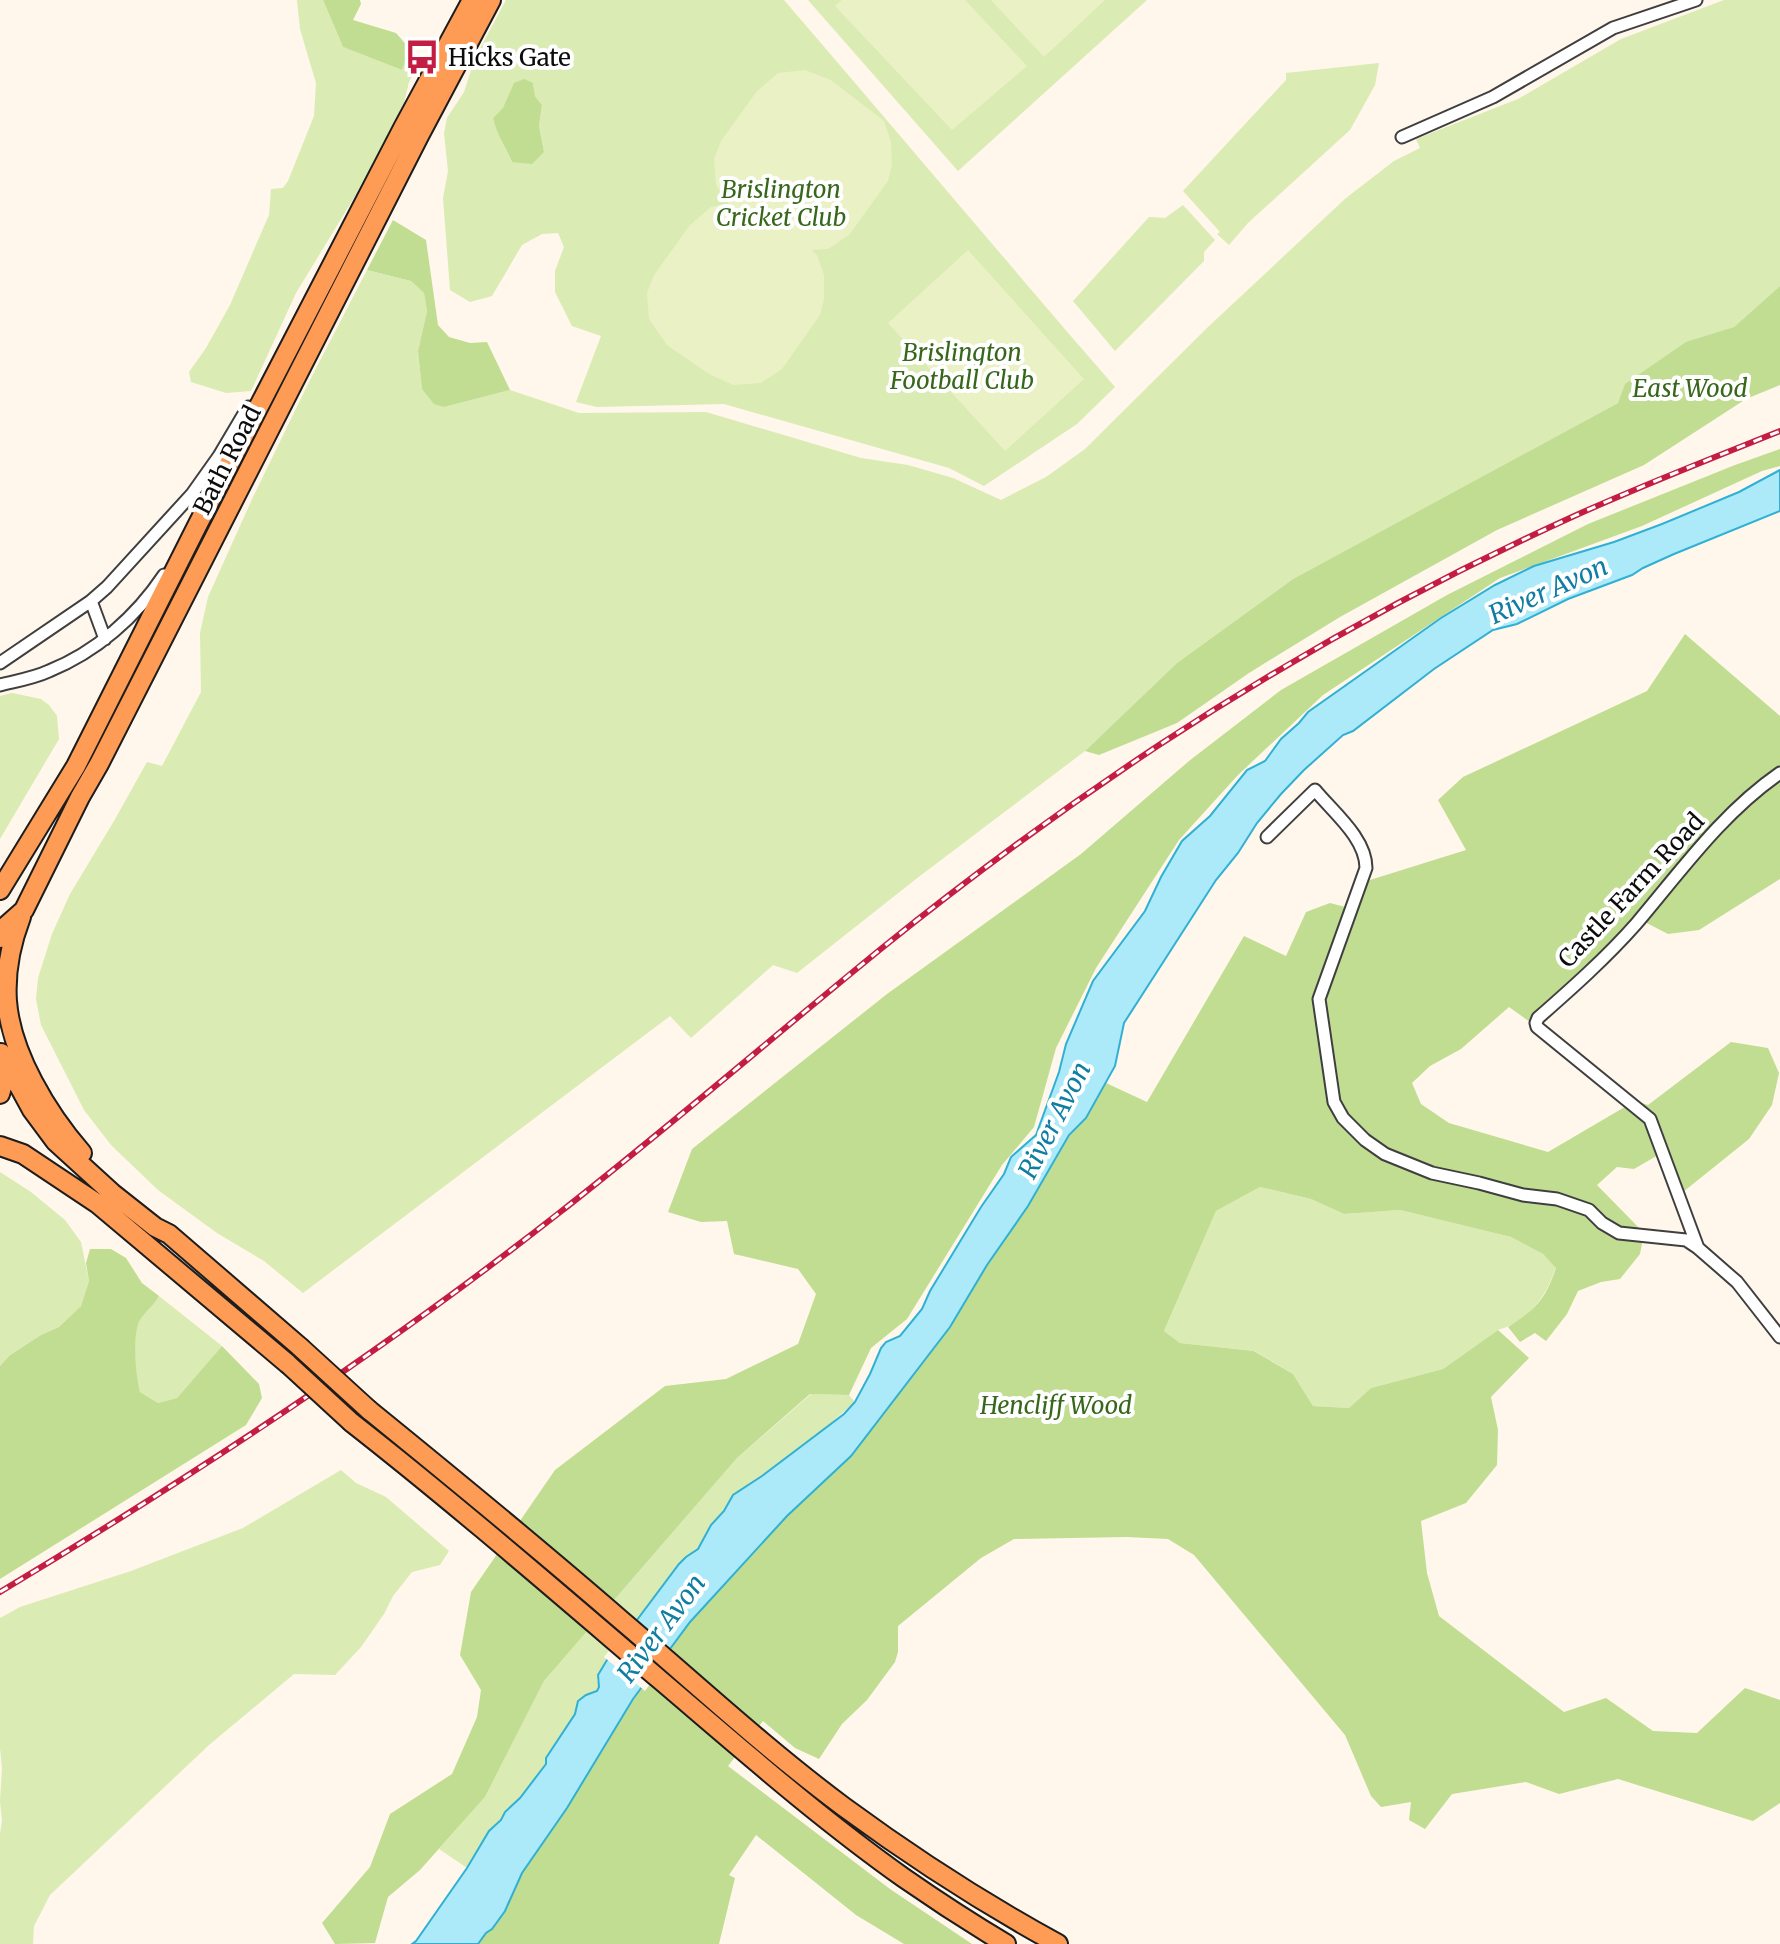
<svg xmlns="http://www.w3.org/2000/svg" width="1780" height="1944" viewBox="0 0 1780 1944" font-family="Merriweather,serif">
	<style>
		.green { fill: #daebb3; fill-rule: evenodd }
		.forest { fill: #c1dd91 }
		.pitch { fill: #eaf2c5 }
		.water { fill: #adeaf9; stroke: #30b0d4; stroke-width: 2 }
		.pier { fill: #fff7eb }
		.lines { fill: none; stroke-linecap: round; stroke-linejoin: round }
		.minor-casing { stroke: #3f3f3f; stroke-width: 15 }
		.trunk-casing { stroke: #1d1d1d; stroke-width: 22 }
		.minor { stroke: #fff; stroke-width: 11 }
		.trunk { stroke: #fe9b54; stroke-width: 18 }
		.rail-casing { stroke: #c31d43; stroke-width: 6 }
		.rail { stroke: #fff; stroke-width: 3; stroke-dasharray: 9; stroke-linecap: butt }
		.trunk-bridge-casing { stroke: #1d1d1d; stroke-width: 22; stroke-linecap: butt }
		.trunk-bridge { stroke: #fe9b54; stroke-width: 18 }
		.labels { text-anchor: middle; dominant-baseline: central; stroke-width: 8; stroke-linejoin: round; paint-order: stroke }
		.poi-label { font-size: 24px; fill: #0c0c0c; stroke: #fff; text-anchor: start }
		.park-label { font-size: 24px; font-style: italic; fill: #37671a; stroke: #fff }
		.street-label { font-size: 24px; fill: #0c0c0c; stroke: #fff }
		.water-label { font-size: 26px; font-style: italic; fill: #107ea3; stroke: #fff }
	</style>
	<rect width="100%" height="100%" fill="#fff7eb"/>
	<path class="green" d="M297 0H323L343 47 402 70 410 49 421 59 409 82 404 103 355 196 296 293 251 391 226 393 191 382 189 372 206 348 230 305 269 215 271 189 283 188 288 181 314 116 316 83 300 29Z
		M506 0H784C895 129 1004 259 1115 387L1077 424 984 486 949 468 724 404 597 407 576 402 601 336 572 326 555 292V271L564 247 558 233 542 234 522 245 492 296 470 302 450 290 443 198 448 171 444 133 447 118 464 92 475 58ZM533 83 535 96 542 105 539 126 544 152 512 162C506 147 496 134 493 118Z
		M808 0H1147L958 171Z
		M1724 0H1780V286L1734 327 1686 343 1618 403 1293 579 1177 663 1085 751 916 879 797 973 773 965 691 1038 670 1016 303 1293 264 1261 217 1233 158 1190 111 1145 84 1110 41 1025 36 999 38 978 52 934 70 894 114 821 147 762 162 766 201 692 200 633 208 597 253 497 310 380 367 270 411 281 424 293 427 311 418 351 422 389 444 407 510 390 579 413 706 412 861 458 908 465 953 478 1001 500 1046 477 1085 449 1208 327 1346 198 1394 161 1420 148 1416 139 1518 99 1621 39Z
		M1379 63 1375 85 1350 130 1248 223 1229 245 1217 234 1220 232 1183 191 1286 80V73Z
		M1183 205 1215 240 1204 252V261L1115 351 1073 301 1149 217 1165 218Z
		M12 693 41 699 49 705 57 716 59 739 0 839V696Z
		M0 1172 31 1192 65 1220 81 1242 89 1281 81 1306 59 1327 41 1335 10 1355 0 1366Z
		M1260 1187 1311 1199 1344 1214 1400 1210 1511 1237 1543 1254 1556 1267C1546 1297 1529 1321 1498 1330L1443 1369 1371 1388 1349 1408 1313 1406 1293 1374 1255 1351 1180 1343 1164 1331 1216 1211Z
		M159 1296 222 1346 177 1398 158 1403 140 1392C136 1373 131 1340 139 1322 144 1312 154 1306 159 1296Z
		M811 1394 849 1395 855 1402 817 1435 745 1489 733 1495 724 1511 711 1525 698 1549 686 1557 679 1564 607 1660 597 1680 599 1687 596 1691 586 1695 578 1701 575 1714 546 1758V1764L520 1798 505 1812 501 1820 489 1831 467 1868 439 1849 485 1797 544 1681 737 1458Z
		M341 1470 356 1483 386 1497 449 1551 440 1565 412 1572 393 1596 384 1614 361 1647 335 1675 294 1674 209 1745 50 1895 34 1926 33 1944H0V1834L2 1821 0 1801 2 1768 0 1748V1618L20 1607 131 1571 243 1528Z"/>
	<path class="forest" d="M360 0 361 4 353 20 396 33 410 49 402 70 343 47 323 0Z
		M524 79 533 83 535 96 542 105 539 126 544 152 532 164 512 162C506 147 496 134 493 118L503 108 514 83Z
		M393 220 426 240 438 325 449 337 470 343 487 342 510 390 444 407 434 404 422 389 418 351 427 311 424 293 411 281 367 270Z
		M1780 286V385L1746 399 1644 465 1497 530 1340 617 1249 673 1177 723 1099 755 1085 751 1177 663 1293 579 1618 403 1625 384 1686 342 1734 327Z
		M1780 449V466L1762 471 1642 526 1500 578 1323 695 1238 775 1179 840 1096 968 1056 1048 1034 1127 1002 1165 907 1319 871 1348 849 1395 810 1394 737 1458 544 1681 485 1797 420 1870 388 1897 375 1943 335 1944 322 1923 370 1867 390 1814 452 1774 477 1717 481 1690 460 1655 471 1592 555 1470 665 1386 726 1379 798 1344 816 1294 798 1269 734 1254 727 1221 701 1222 668 1212 692 1149 887 994 1081 854 1189 761 1281 690 1447 595 1588 524 1735 465Z
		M1685 634 1780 716V879L1699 930 1668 934 1637 918 1583 973 1530 1022 1509 1007 1461 1049 1430 1066 1412 1083 1421 1104 1449 1123 1548 1152 1635 1101 1648 1105 1731 1042 1768 1048 1779 1073 1772 1105 1749 1139 1683 1192 1665 1151 1634 1169 1617 1167 1597 1185 1644 1233 1640 1254 1620 1279 1601 1282 1578 1291 1567 1314 1546 1341 1535 1333 1520 1342 1508 1327C1536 1309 1545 1300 1556 1268L1543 1254 1511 1237 1400 1210 1344 1214 1311 1199 1260 1187 1216 1211 1164 1331 1180 1343 1254 1351 1293 1374 1313 1406 1349 1408 1371 1388 1443 1369 1498 1330 1529 1358 1491 1397 1498 1430 1497 1465 1466 1503 1421 1521 1427 1573 1439 1616 1564 1712 1606 1698 1653 1731 1697 1733 1745 1688 1780 1700V1803L1753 1821 1618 1779 1559 1794 1526 1782 1452 1794 1425 1829 1409 1820 1411 1802 1381 1807 1371 1796 1345 1735 1194 1555 1168 1539 1127 1537 1014 1539 981 1558 898 1626V1652L895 1662 867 1700 842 1724 819 1759 795 1748 763 1721 728 1766 890 1889 972 1944H904L856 1915 756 1835 729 1875 735 1878 719 1944H478L486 1932 492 1929 505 1911 522 1873 567 1808 633 1699 690 1622 787 1516 851 1456 888 1408 950 1327 987 1265 1028 1206 1069 1135 1086 1118 1106 1083 1147 1102 1244 936 1286 956 1306 912 1330 903 1353 909 1370 880 1466 850 1438 800 1463 777 1647 691Z
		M90 1249H111L126 1258 142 1283 159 1296C154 1306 144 1312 139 1322 132 1340 136 1374 140 1392L158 1403 177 1398 222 1346 259 1384 262 1398 246 1425 0 1579V1366L10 1355 41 1335 59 1327 81 1306 89 1281 86 1263Z"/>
	<path class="pitch" d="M842 0H965L1027 66 952 130 835 6Z
		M991 0H1105L1044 57Z
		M805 70 831 80 884 121 891 142 892 165 888 181 849 235 828 249 811 250 817 255 824 275V299L820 315 782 369 761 383 733 385 709 374 667 345 649 319 647 293 654 275 690 225 711 207 729 204 716 185 714 159 721 141 757 91 778 73Z
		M968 250 1084 379 1005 451 888 323Z"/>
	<path class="water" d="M1780 470V511L1674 554 1643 568 1632 575 1568 599 1517 624 1493 630 1434 669 1353 731 1343 735 1304 770 1281 794 1257 823 1238 853 1216 880 1124 1023 1115 1066 1086 1118 1069 1135 1028 1206 987 1265 950 1327 851 1456 787 1516 690 1622 633 1699 567 1808 522 1873 505 1911 492 1929 486 1933 478 1944H412L416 1941 467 1868 489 1831 501 1820 505 1812 520 1798 546 1764V1758L575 1714 578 1701 586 1695 597 1691 599 1687 598 1675 607 1660 679 1564 686 1557 698 1549 711 1525 724 1511 733 1495 762 1476 844 1414 855 1402 870 1374 881 1348 886 1342 900 1336 922 1309 930 1291 981 1207 1004 1174 1011 1157 1036 1135 1059 1072 1066 1044 1093 981 1145 911 1161 877 1182 841 1210 816 1247 770 1265 761 1281 739 1299 723 1308 712 1441 618 1495 585 1534 566 1614 542 1662 524 1739 492Z"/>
	<path class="pier" d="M635 1618 674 1651 645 1691 604 1657Z"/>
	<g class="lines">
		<g class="minor-casing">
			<path id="minor" d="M1402 137 1493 97 1613 28 1696 0
				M91 601 105 639
				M0 663 91 601 107 587 192 494 219 456 248 407
				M0 685C16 681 34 678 49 671 96 652 136 617 164 575
				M1780 773C1722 813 1681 871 1636 924 1606 958 1571 989 1538 1018L1536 1023 1537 1027 1650 1119 1698 1248 1737 1282 1780 1337
				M1267 837 1315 790C1333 812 1366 838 1366 868L1319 999 1334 1102 1343 1118 1365 1140 1385 1154 1432 1173 1479 1183 1523 1195 1557 1199 1589 1210 1602 1223 1619 1233 1686 1240 1698 1248"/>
		</g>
		<g class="trunk-casing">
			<path id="trunk" d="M0 890 76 766 199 522 403 128 472 0
				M21 917C11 943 5 972 7 1001 11 1054 48 1114 82 1153
				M0 938 6 926 24 910 80 797 99 764 419 136 491 0
				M1 1053 32 1110 55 1141 112 1193 155 1227 169 1234 300 1347
				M0 1094 2 1087 1 1057
				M0 1146 23 1154 98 1204 288 1364
				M369 1410C454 1479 538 1548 621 1620 694 1682 766 1749 844 1807 912 1857 983 1903 1058 1944
				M351 1422C457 1505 557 1592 659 1679 739 1747 818 1817 904 1878 937 1901 971 1923 1006 1944"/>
		</g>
		<use href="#minor" class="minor"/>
		<use href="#trunk" class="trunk"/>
		<g class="rail-casing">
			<path id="rail" d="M0 1592C193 1476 382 1352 559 1213 669 1127 774 1036 882 948 971 876 1064 808 1159 745 1290 659 1429 582 1572 517 1640 486 1710 459 1780 431"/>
		</g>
		<use href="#rail" class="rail"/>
		<g class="trunk-bridge-casing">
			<path id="trunk-bridge" d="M300 1347 369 1410
				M288 1364 351 1422"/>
		</g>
		<use href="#trunk-bridge" class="trunk-bridge"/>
	</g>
	<defs>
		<g id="bus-bare" transform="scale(2.76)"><path d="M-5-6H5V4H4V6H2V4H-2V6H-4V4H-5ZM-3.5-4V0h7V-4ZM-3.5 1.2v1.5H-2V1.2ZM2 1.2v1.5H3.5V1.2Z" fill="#c31d43" stroke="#fff" stroke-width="2.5" paint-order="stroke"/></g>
	</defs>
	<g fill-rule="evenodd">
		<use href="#bus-bare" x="422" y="57"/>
	</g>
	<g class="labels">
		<g class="poi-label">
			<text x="448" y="57">Hicks Gate</text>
		</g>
		<g class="park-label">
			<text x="781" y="189">Brislington<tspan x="781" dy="28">Cricket Club</tspan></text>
			<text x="962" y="352">Brislington<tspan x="962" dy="28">Football Club</tspan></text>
			<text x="1690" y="388">East Wood</text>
			<text x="1056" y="1405">Hencliff Wood</text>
		</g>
		<g class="street-label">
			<text transform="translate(227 460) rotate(-63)">Bath Road</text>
			<text transform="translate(1631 890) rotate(-47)">Castle Farm Road</text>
		</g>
		<g class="water-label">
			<text transform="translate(1548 590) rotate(-24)">River Avon</text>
			<text transform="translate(1054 1120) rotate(-63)">River Avon</text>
			<text transform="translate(661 1628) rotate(-53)">River Avon</text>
		</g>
	</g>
</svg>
